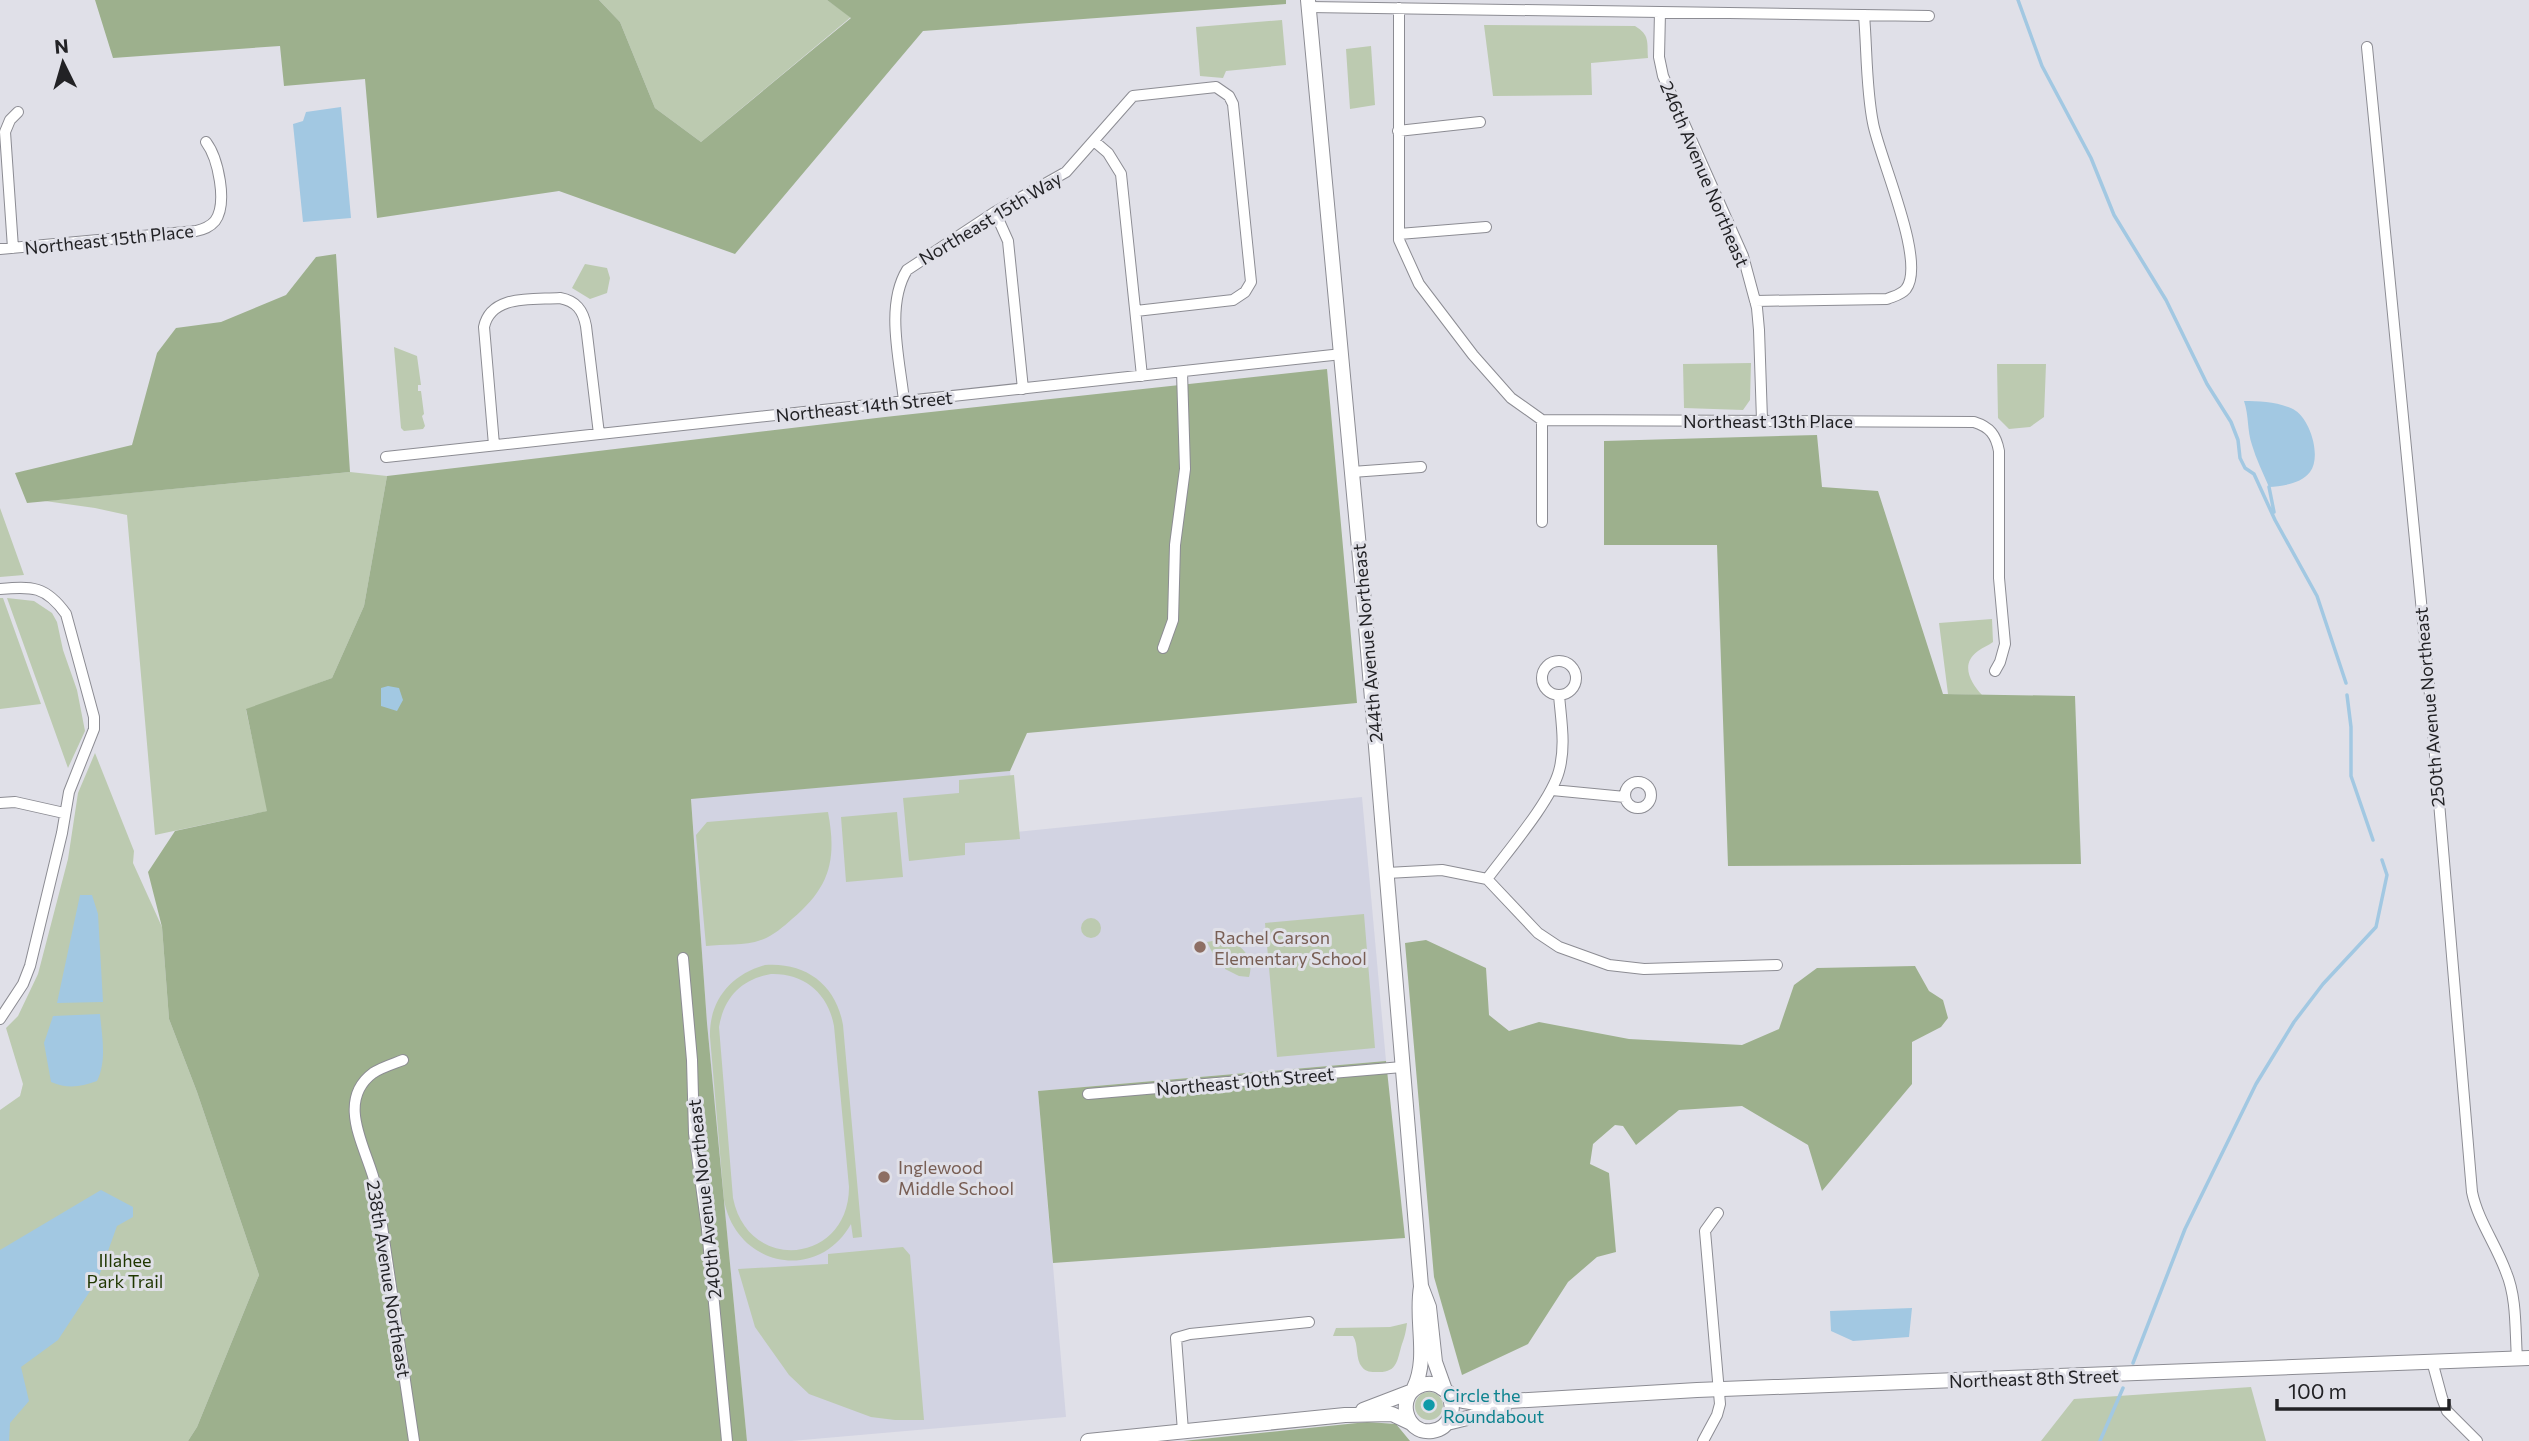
<svg xmlns="http://www.w3.org/2000/svg" width="2529" height="1441" viewBox="0 0 2529 1441" font-family="Commissioner,sans-serif">
	<style>
		.built { fill: #d2d3e2 }
		.green { fill: #bccab0; fill-rule: evenodd }
		.forest { fill: #9db08d }
		.water { fill: #a2c8e2 }
		.lines { fill: none; stroke-linecap: round; stroke-linejoin: round }
		.stream { stroke: #a2c8e2; stroke-width: 3.5 }
		.minor-casing { stroke: #8c8c93; stroke-width: 12 }
		.tertiary-casing { stroke: #8c8c93; stroke-width: 16 }
		.minor { stroke: #fff; stroke-width: 10 }
		.tertiary { stroke: #fff; stroke-width: 14 }
		.education-dot { fill: #8d6e63; stroke: #e0e0e8; stroke-width: 2.5 }
		.culture-dot { fill: #0f9aa8; stroke: #e0e0e8; stroke-width: 2.5 }
		.labels { text-anchor: middle; dominant-baseline: central; stroke-width: 6; stroke-linejoin: round; paint-order: stroke }
		.street-label { font-size: 18px; fill: #222225; stroke: #e0e0e8 }
		.education-label { font-size: 18px; fill: #785e54; stroke: #e0e0e8; text-anchor: start }
		.park-label { font-size: 18px; fill: #1f3600; stroke: #e0e0e8 }
		.culture-label { font-size: 18px; fill: #0d838f; stroke: #e0e0e8; text-anchor: start }
	</style>
	<rect width="100%" height="100%" fill="#e0e0e8"/>
	<path class="built" d="M1010 771 1016 832 1362 797 1386 1061 1038 1091 1066 1417 791 1441H747L707 1023 691 798Z"/>
	<path class="green" d="M599 0H827L851 17 701 142 655 108 620 22Z
		M1282 20 1286 65 1226 71 1223 78 1200 76 1196 27Z
		M1484 25 1635 26C1650 35 1647 42 1648 58L1591 63 1592 95 1493 96Z
		M1371 46 1375 105 1350 109 1346 49Z
		M585 264 607 268 610 278 607 293 590 299 572 288Z
		M394 347 417 356 421 385H418V391H421L424 414 422 416 425 426 423 429 404 431 401 428Z
		M1751 363 1750 400 1743 410 1684 408 1683 364Z
		M1997 364H2046L2044 417 2030 427 2009 429 1998 418Z
		M350 472 387 476 364 606 332 678 246 710 268 811 155 835 127 515 95 508 45 501Z
		M0 508 24 575 0 577Z
		M0 598H3L41 704 0 709Z
		M7 598 34 601 52 613 57 622 63 650 77 690 85 731 68 768Z
		M1992 619 1993 642C1988 646 1983 647 1978 651 1960 664 1970 682 1982 695L1948 694 1939 623Z
		M95 753 134 851 133 863 162 927 169 1019 197 1092 259 1275 197 1427 188 1441H0V1110L20 1096 23 1084 6 1028 18 1016 38 974 68 859 78 793Z
		M1014 775 1020 839 965 843V855L909 861 903 798 959 793V780Z
		M828 812C837 860 830 887 792 919 783 927 773 936 761 940 745 946 723 944 706 946L696 835 707 822Z
		M897 812 903 877 846 882 841 817Z
		M1364 914 1375 1048 1277 1057 1265 923Z
		M1081 928a10 10 0 1 1 20 0a10 10 0 1 1-20 0Z
		M1223 939C1242 944 1255 957 1249 977L1239 976 1225 969 1224 958 1219 954H1213L1207 942Z
		M765 965C805 962 836 984 843 1025L862 1237 853 1238 851 1224C817 1284 736 1266 724 1200L710 1037C709 1001 730 975 765 965ZM771 974C804 973 828 993 834 1026L849 1187C849 1264 748 1274 733 1198L719 1027C724 997 742 979 771 974Z
		M903 1247 910 1255 924 1420H895L871 1417 809 1394 789 1375 755 1327 738 1269 828 1264V1254Z
		M1407 1323C1406 1331 1405 1336 1402 1344 1397 1360 1398 1373 1377 1372 1371 1372 1366 1372 1362 1367 1355 1359 1359 1345 1353 1336H1333L1336 1328 1390 1327Z
		M2251 1387 2266 1441H2041L2074 1399Z
		M1415 1406a14 14 0 1 1 28 0a14 14 0 1 1-28 0Z"/>
	<path class="forest" d="M95 0H599L620 22 655 108 701 142 851 18 827 0H1286V4L923 31 735 254 559 191 377 218 365 79 284 86 280 46 113 58Z
		M336 254 350 472 27 503 15 473 132 445 157 353 176 328 221 322 286 295 316 257Z
		M1327 369 1357 703 1027 733 1010 771 691 799 707 1023 747 1441H188L197 1427 259 1275 197 1092 169 1019 162 927 148 872 175 831 267 811 246 709 332 678 364 606 387 476 885 417Z
		M1817 435 1822 487 1878 491 1943 694 2075 696 2081 864 1728 866 1717 545H1604V441Z
		M1426 940 1486 968 1489 1015 1509 1031 1539 1022 1629 1039 1742 1045 1779 1029 1794 985 1817 968 1915 966 1929 991 1943 1000 1948 1018 1941 1027 1912 1042V1084L1822 1191 1808 1145 1742 1106 1679 1110 1636 1145 1623 1126 1615 1125 1593 1144 1590 1164 1609 1173 1616 1252 1597 1257 1568 1282 1528 1344 1462 1375 1434 1277 1405 943Z
		M1386 1061 1405 1238 1053 1263 1038 1091Z
		M1367 1422 1396 1424 1410 1441H1183Z"/>
	<path class="water" d="M341 107 351 218 303 222 293 124 303 121 306 112Z
		M2244 401C2260 401 2278 402 2293 409 2310 418 2322 456 2310 472 2301 484 2282 486 2269 487 2263 473 2256 459 2252 445 2247 430 2249 416 2244 401Z
		M388 686 399 688 403 700 397 711 381 706V688Z
		M80 895H92L98 914 103 1002 57 1003Z
		M100 1014C102 1037 107 1061 97 1081 80 1087 68 1089 51 1082L44 1043 53 1016Z
		M101 1190 133 1207V1217L117 1226 98 1279 58 1340 21 1367 29 1401 10 1423 9 1441H0V1250Z
		M1912 1308 1909 1337 1853 1341 1831 1331 1830 1311Z"/>
	<g class="lines">
		<path class="stream" d="M2018 0 2042 66 2091 158 2114 215 2166 300 2207 384 2231 422 2238 440 2240 458 2245 468 2254 474 2275 520
			M2269 487 2274 512
			M2275 520 2317 596 2346 683
			M2347 695 2351 727V776L2373 840
			M2133 1363 2185 1229 2256 1084 2294 1022 2323 984 2376 927 2387 875 2382 860
			M2100 1441 2123 1388"/>
		<g class="minor-casing">
			<path id="minor" d="M1309 7 1929 16
				M1399 8V240L1419 284 1473 355 1511 398 1542 420 1974 422C1990 427 1996 435 1999 451V578L2005 644 2000 662 1995 671
				M1660 12 1659 57 1663 76 1743 256 1757 308 1759 330 1762 420
				M2367 47 2429 684 2472 1192C2478 1221 2496 1244 2506 1272 2517 1298 2515 1331 2517 1358
				M1398 131 1480 122
				M1094 141 1108 153 1121 174 1142 376
				M995 212 1008 241 1023 389
				M1399 234 1486 227
				M13 248 5 132 10 120 18 112
				M0 249 196 231C204 229 210 227 215 221 228 203 218 158 206 142
				M1755 301 1887 299C1894 296 1901 295 1906 289 1927 262 1879 157 1873 123 1866 88 1867 50 1864 15
				M904 401C900 361 885 306 907 270L995 212 1066 172 1133 96 1216 87 1229 96 1233 104 1251 282 1245 292 1233 300 1136 311
				M494 445 484 327C491 294 533 300 560 298 576 301 583 310 586 326L599 434
				M386 457 1342 354
				M1352 472 1421 467
				M1542 522V420
				M0 589C32 586 46 586 66 614L94 717V729L69 792 62 833 30 966 23 984 0 1019
				M1163 648 1173 620 1175 545 1185 469 1182 372
				M1542 678a17 17 0 1 1 34 0a17 17 0 1 1-34 0Z
				M1625 795a13 13 0 1 1 26 0a13 13 0 1 1-26 0Z
				M1552 790 1625 797
				M0 803 15 802 64 813
				M1387 873 1442 870 1487 879 1538 933 1559 947 1609 965 1644 969 1777 965
				M1487 879C1507 852 1551 801 1559 771 1566 746 1561 720 1559 695
				M683 958 692 1060 694 1133 707 1229 727 1441
				M403 1060C393 1064 382 1067 373 1073 338 1099 362 1141 372 1173 375 1181 376 1191 378 1199L414 1441
				M1088 1094 1402 1067
				M2432 1361 2442 1398 2447 1411 2477 1441
				M1183 1431 1176 1338 1190 1334 1309 1322
				M1703 1441 1717 1415 1720 1404 1705 1231 1718 1213"/>
		</g>
		<g class="tertiary-casing">
			<path id="tertiary" d="M1308 0 1363 591 1421 1286 1429 1307 1435 1362 1445 1390
				M1414 1388C1429 1357 1415 1321 1421 1287
				M1448 1393C1456 1409 1451 1428 1432 1431 1404 1435 1395 1393 1422 1385 1439 1379 1447 1395 1460 1400 1465 1402 1472 1402 1477 1403L1697 1390 2529 1358
				M1363 1410 1410 1392
				M1447 1423 1504 1409
				M1088 1441 1345 1415 1392 1414 1411 1423"/>
		</g>
		<use href="#minor" class="minor"/>
		<use href="#tertiary" class="tertiary"/>
	</g>
	<g class="education-dot">
		<circle cx="1200" cy="947" r="7"/>
		<circle cx="884" cy="1177" r="7"/>
	</g>
	<circle class="culture-dot" cx="1429" cy="1405" r="7"/>
	<g class="labels">
		<g class="street-label">
			<text transform="translate(1705 174) rotate(67)">246th Avenue Northeast</text>
			<text transform="translate(990 218) rotate(-31)">Northeast 15th Way</text>
			<text transform="translate(109 239) rotate(-6)">Northeast 15th Place</text>
			<text transform="translate(864 406) rotate(-6)">Northeast 14th Street</text>
			<text x="1768" y="421">Northeast 13th Place</text>
			<text transform="translate(1367 643) rotate(-95)">244th Avenue Northeast</text>
			<text transform="translate(2429 707) rotate(-95)">250th Avenue Northeast</text>
			<text transform="translate(1245 1081) rotate(-5)">Northeast 10th Street</text>
			<text transform="translate(704 1199) rotate(-96)">240th Avenue Northeast</text>
			<text transform="translate(389 1279) rotate(81)">238th Avenue Northeast</text>
			<text transform="translate(2034 1378) rotate(-2)">Northeast 8th Street</text>
		</g>
		<g class="education-label">
			<text x="1214" y="937">Rachel Carson<tspan x="1214" dy="21">Elementary School</tspan></text>
			<text x="898" y="1167">Inglewood<tspan x="898" dy="21">Middle School</tspan></text>
		</g>
		<g class="park-label">
			<text x="125" y="1260">Illahee<tspan x="125" dy="21">Park Trail</tspan></text>
		</g>
		<g class="culture-label">
			<text x="1443" y="1395">Circle the<tspan x="1443" dy="21">Roundabout</tspan></text>
		</g>
	</g>
	<g transform="translate(63 63) rotate(355)" stroke="#e0e0e8" stroke-width="5" paint-order="stroke">
	<path d="M0-5L12 26L0 18L-12 26Z" fill="#222225"/>
	<text y="-10" font-size="19" font-weight="bold" text-anchor="middle" fill="#222225">N</text>
	</g>
	<path d="M2277 1399v10h172v-10" fill="none" stroke="#222225" stroke-width="3.5"/>
	<text x="2288" y="1399" font-size="21" fill="#222225" stroke="#e0e0e8" stroke-width="5" paint-order="stroke">100 m</text>
</svg>
